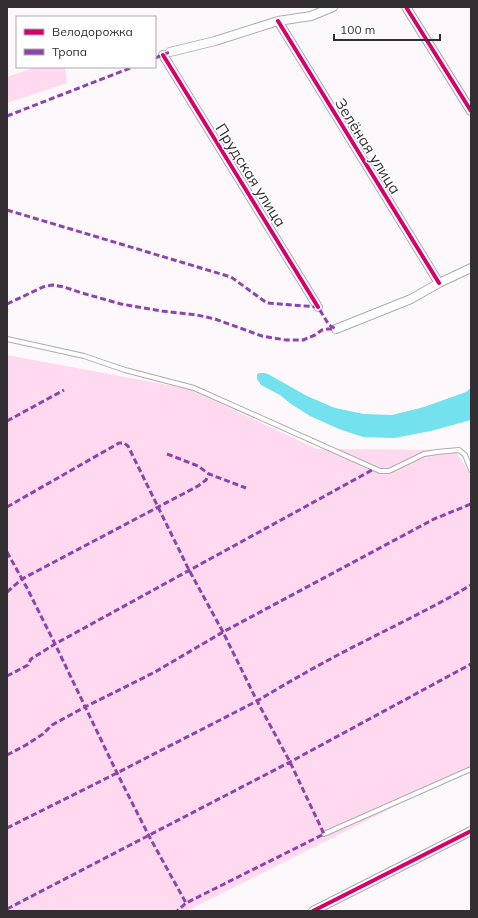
<svg xmlns="http://www.w3.org/2000/svg" width="478" height="918" viewBox="0 0 478 918" font-family="Mulish,sans-serif">
	<style>
		.green { fill: #fed9ef }
		.water { fill: #73e2ee }
		.lines { fill: none; stroke-linecap: round; stroke-linejoin: round }
		.lane-casing { stroke: #b0acae; stroke-width: 6 }
		.street-casing { stroke: #b0acae; stroke-width: 10 }
		.lane { stroke: #fffefe; stroke-width: 4 }
		.street { stroke: #fffefe; stroke-width: 8 }
		.quiet { stroke: #8e44ad; stroke-width: 3; stroke-dasharray: 6 3; stroke-linecap: butt }
		.cycleway-casing { stroke: #fff; stroke-width: 6 }
		.cycleway { stroke: #d6006c; stroke-width: 4 }
		.labels { text-anchor: middle; dominant-baseline: central; stroke-width: 3; stroke-linejoin: round; paint-order: stroke }
		.street-label { font-size: 15px; fill: #332e31; stroke: #fff }
	</style>
	<rect width="100%" height="100%" fill="#fdf8fb"/>
	<path class="green" d="M36 67H65L67 83 7 103V77Z
		M7 355 189 389 317 449 455 450 471 476V768L187 911H7Z"/>
	<path class="water" d="M258 373H264L268 374 307 396 335 408 364 414 392 415 424 407 466 392 471 388V420L431 431 394 438 363 437 339 429 310 416 291 404 280 395 261 385 257 379V375Z"/>
	<g class="lines">
		<g class="lane-casing">
			<path id="lane" d="M7 339 84 356 125 370 194 388 380 471H389L424 454 437 452 459 450 465 455 471 470
				M324 834 471 769"/>
		</g>
		<g class="street-casing">
			<path id="street" d="M406 7 471 111
				M278 21 439 283
				M170 52 215 41 278 21 311 16 333 7
				M163 55 318 307
				M336 329 411 299 439 283 471 268
				M313 911 471 831"/>
		</g>
		<use href="#lane" class="lane"/>
		<use href="#street" class="street"/>
		<path class="quiet" d="M155 58 170 52
			M7 116 133 67
			M7 210 231 277 267 303 318 307 329 325 336 329
			M7 304 43 287 52 285 64 287 82 293 121 304 162 311 197 315 215 319 262 336 286 340H303L315 335 322 330 328 329H335
			M7 421 64 390
			M167 454 198 466 209 474 246 488
			M7 507 119 443H124L128 446 189 570 223 632 257 701 290 762 324 834 186 903 177 911
			M7 552 27 588 55 644 117 773 149 836 186 903
			M7 592 22 579 198 486 206 480 209 474
			M7 676 28 665 31 659 55 644 374 469
			M7 755 26 745 43 734 52 725 85 707 155 672 223 632 434 519 471 504
			M7 828 117 773 257 701C292 680 327 660 363 642 400 623 436 606 471 585
			M7 909 290 762 471 664"/>
		<g class="cycleway-casing">
			<path id="cycleway" d="M406 7 471 111
				M278 21 439 283
				M163 55 318 307
				M313 911 471 831"/>
		</g>
		<use href="#cycleway" class="cycleway"/>
	</g>
	<g class="labels">
		<g class="street-label">
			<text transform="translate(368 146) rotate(58)">Зелёная улица</text>
			<text transform="translate(251 175) rotate(58)">Прудская улица</text>
		</g>
	</g>
	<rect width="478" height="918" fill="none" stroke="#332e31" stroke-width="16"/>
	<rect x="16" y="16" width="140" height="52" fill="#ffffff" stroke="#adabad"/>
	<rect x="24" y="29" width="20" height="6" fill="#d6006c" stroke="#adabad"/>
	<text x="52" y="36" font-size="12" fill="#332e31">Велодорожка</text>
	<rect x="24" y="49" width="20" height="6" fill="#8e44ad" stroke="#adabad"/>
	<text x="52" y="56" font-size="12" fill="#332e31">Тропа</text>
	<path d="M334 34v6h106v-6" fill="none" stroke="#332e31" stroke-width="2"/>
	<text x="340" y="34" font-size="12" fill="#332e31" stroke="#ffffff" stroke-width="3" paint-order="stroke">100 m</text>
</svg>
